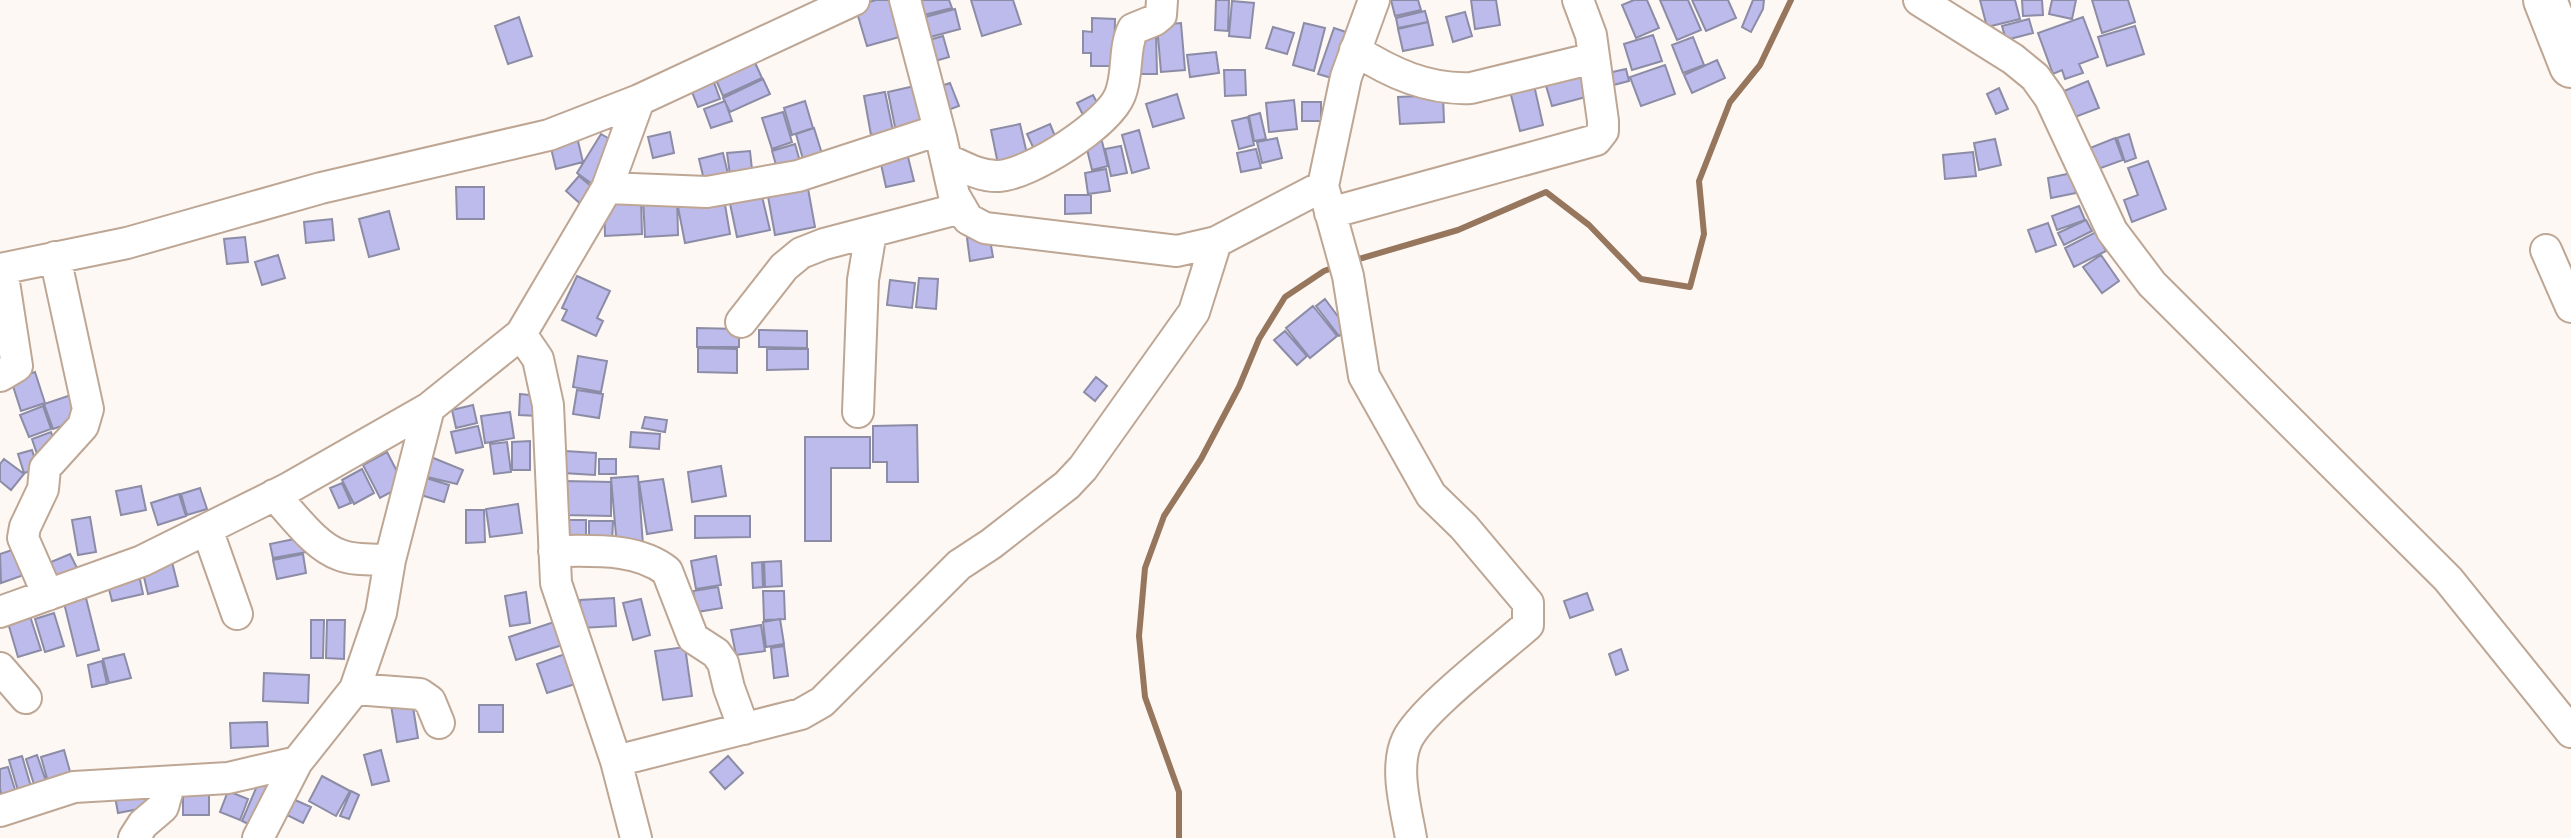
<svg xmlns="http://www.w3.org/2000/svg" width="2571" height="838" viewBox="0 0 2571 838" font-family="Manrope,sans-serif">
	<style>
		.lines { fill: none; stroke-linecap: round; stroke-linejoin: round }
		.stream { stroke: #97765e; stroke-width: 6 }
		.building { fill: #bcbbeb; stroke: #8d8ca6; stroke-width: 2 }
		.minor-casing { stroke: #bea694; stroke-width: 34 }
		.highway-casing { stroke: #bea694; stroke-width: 46 }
		.minor { stroke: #fff; stroke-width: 30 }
		.highway { stroke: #fff; stroke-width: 42 }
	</style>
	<rect width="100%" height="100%" fill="#fdf8f4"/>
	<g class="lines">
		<path class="stream" d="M1352 261 1458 230 1546 192 1589 225 1641 279 1690 287 1704 234 1699 181 1730 102 1760 65 1791 0
			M1179 838V792L1145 697 1139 636 1145 568 1164 516 1201 459 1239 387 1259 339 1285 297 1324 271 1338 266"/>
	</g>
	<path class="building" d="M876 0H900L910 34 867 46 855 6Z
		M911 0H949L952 8 916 17Z
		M971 0H1013L1021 24 982 36Z
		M1216 0H1229L1228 31 1215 30Z
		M1391 0H1418L1421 10 1395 16Z
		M1471 0H1496L1500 25 1475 29Z
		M1634 0H1647L1659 28 1636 38 1622 5Z
		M1660 0H1688L1701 30 1677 40Z
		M1692 0H1728L1736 18 1706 31Z
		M1753 0H1764L1763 9 1751 32 1742 27Z
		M1980 0H2015L2020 19 1987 27Z
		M2022 0H2042L2043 15 2023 16Z
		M2052 0H2076L2072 19 2049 14Z
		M2092 0H2128L2135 22 2102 33Z
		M1232 1 1254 3 1250 38 1229 36Z
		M955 9 960 29 919 40 914 20Z
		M1425 11 1428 22 1398 28 1396 18Z
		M1465 12 1472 36 1453 42 1446 17Z
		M519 17 532 56 508 64 495 26Z
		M2083 17 2098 57 2079 64 2083 73 2065 79 2062 70 2053 74 2038 33Z
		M1092 18 1115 19 1114 66H1091V53H1083V31L1092 32Z
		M2029 19 2033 33 2006 40 2002 26Z
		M1428 22 1433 45 1403 51 1398 29Z
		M1181 23 1185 70 1161 72 1157 25Z
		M1304 23 1325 28 1314 71 1293 65Z
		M2135 26 2144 54 2107 66 2098 37Z
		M1273 27 1294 33 1287 54 1266 48Z
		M1334 28 1358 36 1342 81 1318 74Z
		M1135 33H1156L1157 74H1135Z
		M1653 35 1662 61 1632 70 1624 44Z
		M943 36 949 57 928 63 922 42Z
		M1693 37 1704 65 1683 73 1672 45Z
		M1216 52 1219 73 1190 77 1187 55Z
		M752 56 762 78 723 96 713 73Z
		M1717 60 1725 78 1692 93 1684 75Z
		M1665 65 1675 94 1641 106 1630 77Z
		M1589 67 1597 94 1552 106 1544 79Z
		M1626 69 1629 81 1602 88 1599 75Z
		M1224 70H1245L1246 95 1225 96Z
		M711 74 720 99 698 107 688 82Z
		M763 79 770 94 730 112 723 98Z
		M2088 81 2099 108 2075 117 2064 91Z
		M950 83 959 106 940 113 932 89Z
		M919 85 927 126 896 132 888 92Z
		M1534 85 1543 125 1520 131 1510 91Z
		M1999 88 2008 109 1996 114 1987 94Z
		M885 92 893 131 871 135 864 96Z
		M1177 94 1184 118 1153 127 1146 104Z
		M1093 95 1103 114 1087 123 1077 103Z
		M1443 95 1444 122 1400 124 1398 97Z
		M1294 100 1297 129 1269 132 1266 103Z
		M725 101 732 121 711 128 704 109Z
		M805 101 813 128 792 135 784 108Z
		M1302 102H1321V121H1302Z
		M783 112 792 142 772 149 762 118Z
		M1260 113 1266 139 1254 141 1249 116Z
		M1248 117 1254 145 1239 149 1232 121Z
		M1020 124 1028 158 998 164 991 130Z
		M1050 124 1060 148 1038 158 1027 134Z
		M814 128 823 157 804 163 796 134Z
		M1139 130 1149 168 1132 173 1122 135Z
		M670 132 674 153 653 158 648 137Z
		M1100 133 1108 166 1092 170 1084 137Z
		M601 134 620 145 595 186 577 173Z
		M2129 134 2136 158 2125 162 2117 138Z
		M577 137 583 162 556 169 550 144Z
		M1277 138 1282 158 1262 163 1257 142Z
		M2115 138 2123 160 2098 169 2090 148Z
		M1995 139 2001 165 1979 170 1974 143Z
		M795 144 803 172 780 179 772 151Z
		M1121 146 1127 173 1111 176 1105 149Z
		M906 149 914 181 886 187 879 155Z
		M1256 149 1261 168 1241 172 1237 153Z
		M750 151 753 179 731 182 727 153Z
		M1973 152 1976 176 1945 179 1943 155Z
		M723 153 729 178 705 184 699 159Z
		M2148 161 2166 209 2132 222 2124 200 2138 195 2128 168Z
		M1106 169 1110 191 1088 194 1085 173Z
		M2072 173 2076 193 2051 198 2048 178Z
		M579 176 598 192 584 207 566 191Z
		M807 183 815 227 775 235 767 191Z
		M456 187H484V219H457Z
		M760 188 770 230 737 237 728 194Z
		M1065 195H1091V213L1065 214Z
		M677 196 678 235 645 237 643 198Z
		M641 198 642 234 605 236 604 200Z
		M724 199 730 234 685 243 678 207Z
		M2079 206 2085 220 2057 230 2052 216Z
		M389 211 399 249 369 257 359 219Z
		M332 219 334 240 306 243 304 222Z
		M2086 220 2092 231 2064 245 2058 233Z
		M2048 223 2056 245 2036 252 2028 230Z
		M2096 232 2106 251 2074 267 2065 248Z
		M989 234 993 257 970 261 967 238Z
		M245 237 248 262 227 264 224 239Z
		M278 255 285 278 262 285 255 262Z
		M2101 255 2119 281 2102 293 2083 267Z
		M577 276 610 291 597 318 603 321 596 336 562 320 567 310 562 308Z
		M919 278 938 279 936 309 916 307Z
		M890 280 915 283 912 308 887 305Z
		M1325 299 1348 330 1339 336 1316 306Z
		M1313 306 1337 336 1310 358 1286 328Z
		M697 328 739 329V347H697Z
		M759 330 807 331V348L759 347Z
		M1285 331 1307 356 1297 365 1274 340Z
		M698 348 737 349V373L698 372Z
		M767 349H808V369L767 370Z
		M578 356 607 361 601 392 573 387Z
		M35 372 45 403 21 411 11 380Z
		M1096 377 1107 386 1095 401 1084 392Z
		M577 390 603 394 599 418 573 414Z
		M74 394 83 419 53 429 44 404Z
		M520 394 538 396 537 416 519 415Z
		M473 405 477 423 456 428 452 410Z
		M43 406 51 429 29 437 20 415Z
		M510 412 514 438 485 443 481 416Z
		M645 417 667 420 665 432 642 428Z
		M917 425 918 482H887V462H873V426Z
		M478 426 483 447 456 453 451 432Z
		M51 432 57 450 38 457 32 439Z
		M631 432 660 434 659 449 630 447Z
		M805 437H870V468H831V541H805Z
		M530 441V470H512V442Z
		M507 442 511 472 494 474 490 444Z
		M32 450 38 469 24 473 18 454Z
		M565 451 596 453 595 475 563 473Z
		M387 452 404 485 380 498 363 465Z
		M431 457 463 470 457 484 423 476Z
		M4 459 24 474 11 490 0 481V464Z
		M599 459H616V474H599Z
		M721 466 726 496 692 502 688 472Z
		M362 469 374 493 354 504 342 480Z
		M638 476 643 545 617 547 611 478Z
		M426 478 449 485 444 502 421 495Z
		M663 479 672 530 647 534 639 482Z
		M563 481 611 482V516L563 515Z
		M342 483 351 503 339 508 330 488Z
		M141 486 146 510 121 515 116 491Z
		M200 488 207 509 187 515 181 494Z
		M179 494 186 516 158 525 151 503Z
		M518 504 522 533 490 537 486 509Z
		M466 510H484L485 542 466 543Z
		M695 516H750V537L695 538Z
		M90 517 96 552 78 555 72 520Z
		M563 520H586V540H564Z
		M589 521H613L612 543H589Z
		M304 537 307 552 273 558 270 544Z
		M15 549 24 575 1 583 0 554Z
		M70 554 80 574 49 587 39 567Z
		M303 554 306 573 277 579 273 560Z
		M716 556 721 585 696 589 691 561Z
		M781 561 782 586 765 587 764 562Z
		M172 562 178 586 148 594 142 569Z
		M762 562 763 587 753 588 752 563Z
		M138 570 143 594 112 601 106 577Z
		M718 587 722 608 697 612 693 591Z
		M763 591H784L785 619 764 620Z
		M526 592 530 623 510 626 505 596Z
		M1587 593 1593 610 1570 618 1564 601Z
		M86 598 99 650 77 656 64 603Z
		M614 598 616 626 581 628 580 600Z
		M641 599 650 635 633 640 623 603Z
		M54 613 64 646 45 652 35 619Z
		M30 616 41 650 18 657 8 623Z
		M780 619 784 644 766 647 763 622Z
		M311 620H324L323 658H311Z
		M327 620H345L344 659 326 658Z
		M554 622 562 645 516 660 509 637Z
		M761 625 765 651 736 655 731 630Z
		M784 646 788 676 774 678 771 648Z
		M685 647 692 696 663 700 655 651Z
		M1621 649 1628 670 1616 675 1609 654Z
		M124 654 131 678 109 683 103 659Z
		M565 654 575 684 547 693 537 664Z
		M102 661 107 684 92 687 88 665Z
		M264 673 309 675 308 703 263 701Z
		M412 701 418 738 397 742 391 705Z
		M479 705H503V732H479Z
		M267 722 268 746 231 748 230 723Z
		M64 750 73 782 50 789 41 757Z
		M381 750 389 781 372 785 364 755Z
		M37 755 49 790 37 794 26 759Z
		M22 756 32 790 19 794 9 760Z
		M728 756 743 773 725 789 710 772Z
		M8 767 17 796 3 800 0 789V769Z
		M322 776 350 791 336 816 309 801Z
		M260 779 276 786 257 828 242 821Z
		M150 784 154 806 118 813 114 791Z
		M183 784H209V815H183Z
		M228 791 248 799 240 820 220 812Z
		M351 791 359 795 349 819 340 816Z
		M286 796 311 807 303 823 279 811Z"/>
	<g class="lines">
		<g class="minor-casing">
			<path id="minor" d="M905 0 941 137 954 195 968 219 985 228 1177 251 1216 242 1323 186
				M1374 0 1346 77 1323 186 1348 276 1364 376 1431 495 1464 527 1528 603V625C1500 650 1421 710 1407 740 1394 768 1406 809 1411 838
				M1919 0 2013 59 2035 77 2050 98 2112 231 2152 284 2448 579 2571 732
				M1355 50C1391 73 1428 90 1471 88L1594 58
				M946 159C962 166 980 177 999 176 1030 174 1108 125 1120 95 1129 73 1123 49 1133 29L1155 20 1161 15 1162 0
				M607 188 707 192 798 176 939 130
				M1330 213 1596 140 1603 131V121L1591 35 1578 0
				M2546 250 2571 307
				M0 269 127 243 321 188 549 135 639 100 854 0
				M741 322 784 267 801 253 824 244 961 208
				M521 334 538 359 548 405 556 583 616 761 636 838
				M0 376 17 366 2 269
				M858 412 863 280 871 232
				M274 495C293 514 314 546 340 555 355 561 374 559 390 560
				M207 529 237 614
				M554 551C591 551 636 547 667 571L693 638 716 653 723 663 729 688 744 729
				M48 595 23 538 25 527 43 489 45 468 83 426 88 409 55 257
				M0 612 142 561 287 489 429 408 521 334 607 188 639 100
				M0 668 26 698
				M355 689 420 694 430 701 439 723
				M616 761 801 714 822 702 959 565 991 544 1067 485 1083 468 1194 312 1216 242
				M0 811 74 787 228 778 297 762
				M134 838 143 824 163 807 170 782
				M258 838 297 762 355 689 381 613 390 560 429 408"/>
		</g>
		<g class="highway-casing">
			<path id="highway" d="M2545 0 2571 66"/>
		</g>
		<use href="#minor" class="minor"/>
		<use href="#highway" class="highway"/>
	</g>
</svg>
